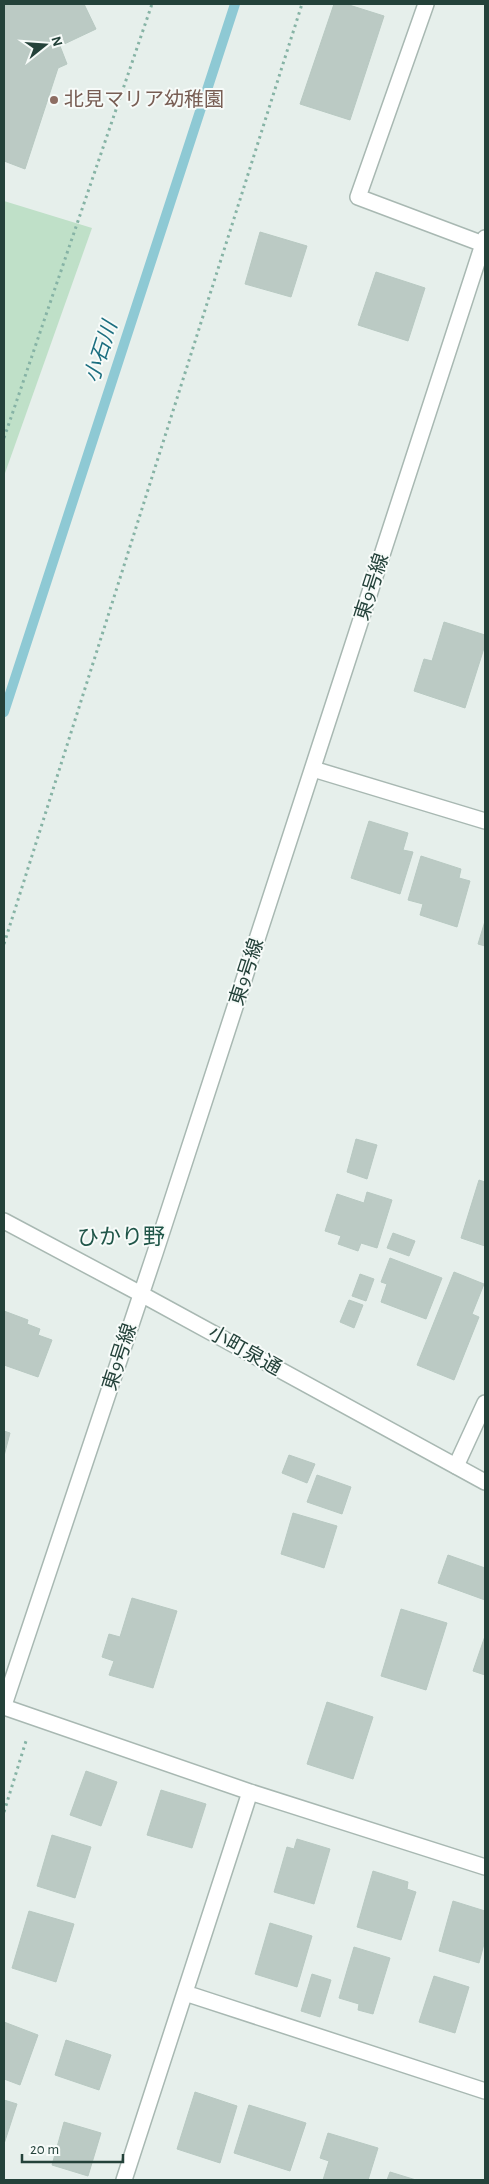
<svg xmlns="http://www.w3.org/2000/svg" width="489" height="2184" viewBox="0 0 489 2184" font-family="'Alegreya Sans','Noto Sans JP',sans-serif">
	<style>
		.green { fill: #bfe0c8 }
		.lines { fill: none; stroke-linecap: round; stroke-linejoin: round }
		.stream { stroke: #8ec9d4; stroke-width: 10 }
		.building { fill: #bbcac4; stroke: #b8c9c2 }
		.service-casing { stroke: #a8b8b2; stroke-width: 18 }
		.minor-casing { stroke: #a8b8b2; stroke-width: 18 }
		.tertiary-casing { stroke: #a8b8b2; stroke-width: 18 }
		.path { stroke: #86b3a5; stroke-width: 3; stroke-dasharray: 2.5 4; stroke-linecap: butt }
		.service { stroke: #fff; stroke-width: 15 }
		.minor { stroke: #fff; stroke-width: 15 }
		.tertiary { stroke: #fff; stroke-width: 15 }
		.education-dot { fill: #8d6e63; stroke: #f7fbf9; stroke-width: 2 }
		.labels { text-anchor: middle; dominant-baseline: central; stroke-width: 4; stroke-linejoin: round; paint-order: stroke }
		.education-label { font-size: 20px; fill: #785e54; stroke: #f7fbf9; text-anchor: start }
		.street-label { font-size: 20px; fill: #24423a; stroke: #f7fbf9 }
		.water-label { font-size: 21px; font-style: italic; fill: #1c6f80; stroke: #f7fbf9 }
		.quarter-label { font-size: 22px; fill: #1f5548; stroke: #f7fbf9 }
	</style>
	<rect width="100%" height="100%" fill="#e6efeb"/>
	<path class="green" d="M4 201 92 228 4 476Z"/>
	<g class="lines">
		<path class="stream" d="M4 712 235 4"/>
	</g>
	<path class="building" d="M4 4H84L96 29 60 46 67 64 58 68 25 169 4 161Z
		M334 4H346L384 16 350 120 300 104Z
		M260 232 307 246 291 297 245 284Z
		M376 272 425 288 408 341 358 325Z
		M444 622 485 635V645L465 708 414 691 424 659 432 661Z
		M369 821 408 833 403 850 413 852 400 894 351 878Z
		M421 856 461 869 459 878 470 881 457 927 420 915 423 904 408 900Z
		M485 921V946L478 944Z
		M356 1139 377 1145 367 1179 347 1172Z
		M479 1180 485 1182V1246L461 1238Z
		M367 1192 392 1200 377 1248 361 1243 358 1251 338 1244 341 1236 325 1231 337 1194 364 1203Z
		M393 1233 415 1241 409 1256 387 1248Z
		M390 1258 442 1278 426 1319 381 1302 387 1284 381 1282Z
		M454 1272 484 1284 472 1314 479 1317 454 1380 417 1365Z
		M360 1274 374 1279 366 1301 352 1296Z
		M349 1300 363 1305 354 1328 340 1322Z
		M4 1311 28 1320 27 1324 40 1329 38 1335 52 1340 38 1377 4 1365Z
		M4 1431 10 1433 4 1456Z
		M289 1455 315 1464 307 1483 282 1473Z
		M317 1475 351 1487 342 1514 307 1502Z
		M293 1513 337 1526 324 1568 281 1554Z
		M448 1555 485 1568V1600L438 1583Z
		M132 1598 177 1611 153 1688 109 1675 114 1661 102 1657 109 1634 120 1637Z
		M401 1609 447 1623 426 1690 381 1676Z
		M485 1636V1675L473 1671Z
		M327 1702 373 1717 353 1779 307 1764Z
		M86 1771 117 1782 101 1826 70 1815Z
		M161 1790 206 1804 192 1848 147 1835Z
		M52 1835 91 1847 75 1898 37 1886Z
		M297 1839 330 1849 314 1904 274 1892 287 1847 294 1849Z
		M373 1871 408 1882 407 1889 416 1892 401 1940 357 1927Z
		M453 1901 485 1911V1940L479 1963 439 1951Z
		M29 1911 74 1924 56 1982 12 1968Z
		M270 1923 312 1936 297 1987 255 1974Z
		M354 1947 390 1958 373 2014 358 2010 359 2004 339 1998Z
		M312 1974 331 1980 320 2017 301 2011Z
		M434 1976 469 1987 455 2033 419 2022Z
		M4 2022 38 2035 20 2085 4 2079Z
		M66 2040 111 2055 99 2090 55 2075Z
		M195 2092 237 2106 220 2163 177 2149Z
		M4 2100 17 2104 4 2144Z
		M249 2105 306 2123 290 2171 234 2153Z
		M64 2122 101 2133 88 2176 52 2165Z
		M328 2133 378 2148 368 2180H323L329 2161 320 2158Z
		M390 2172 416 2180H387Z"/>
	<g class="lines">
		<g class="service-casing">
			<path id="service" d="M456 1466 485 1403"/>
		</g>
		<g class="minor-casing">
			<path id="minor" d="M426 4 358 197 483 244
				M313 769 485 821
				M4 1707 250 1792 485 1867
				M185 1993 485 2091
				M124 2180 250 1792"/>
		</g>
		<g class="tertiary-casing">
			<path id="tertiary" d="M4 1221 141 1294 485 1482
				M4 1705 155 1253 485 238"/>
		</g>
		<path class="path" d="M4 438 152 4
			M4 944 302 4
			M4 1812 26 1741"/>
		<use href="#service" class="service"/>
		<use href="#minor" class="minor"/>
		<use href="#tertiary" class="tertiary"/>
	</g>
	<circle class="education-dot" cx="54" cy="100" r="5"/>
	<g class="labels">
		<g class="education-label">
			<text x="64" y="100">北見マリア幼稚園</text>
		</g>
		<g class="street-label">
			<text transform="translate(372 587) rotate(-72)">東9号線</text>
			<text transform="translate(247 972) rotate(-72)">東9号線</text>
			<text transform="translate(245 1351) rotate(29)">小町泉通</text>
			<text transform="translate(120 1357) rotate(-72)">東9号線</text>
		</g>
		<g class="water-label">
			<text transform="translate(101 352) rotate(-72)">小石川</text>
		</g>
		<g class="quarter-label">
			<text x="121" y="1237">ひかり野</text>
		</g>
	</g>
	<rect width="489" height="2184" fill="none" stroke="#24423a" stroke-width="10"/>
	<g transform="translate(45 45) rotate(73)" stroke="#f7fbf9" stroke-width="4" paint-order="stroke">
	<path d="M0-4L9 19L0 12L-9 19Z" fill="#24423a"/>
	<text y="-8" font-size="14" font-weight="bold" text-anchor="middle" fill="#24423a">N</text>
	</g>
	<path d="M22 2154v8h101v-8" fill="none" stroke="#24423a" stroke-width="2.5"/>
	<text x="30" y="2154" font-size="15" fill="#24423a" stroke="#f7fbf9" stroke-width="4" paint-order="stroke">20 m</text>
</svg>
